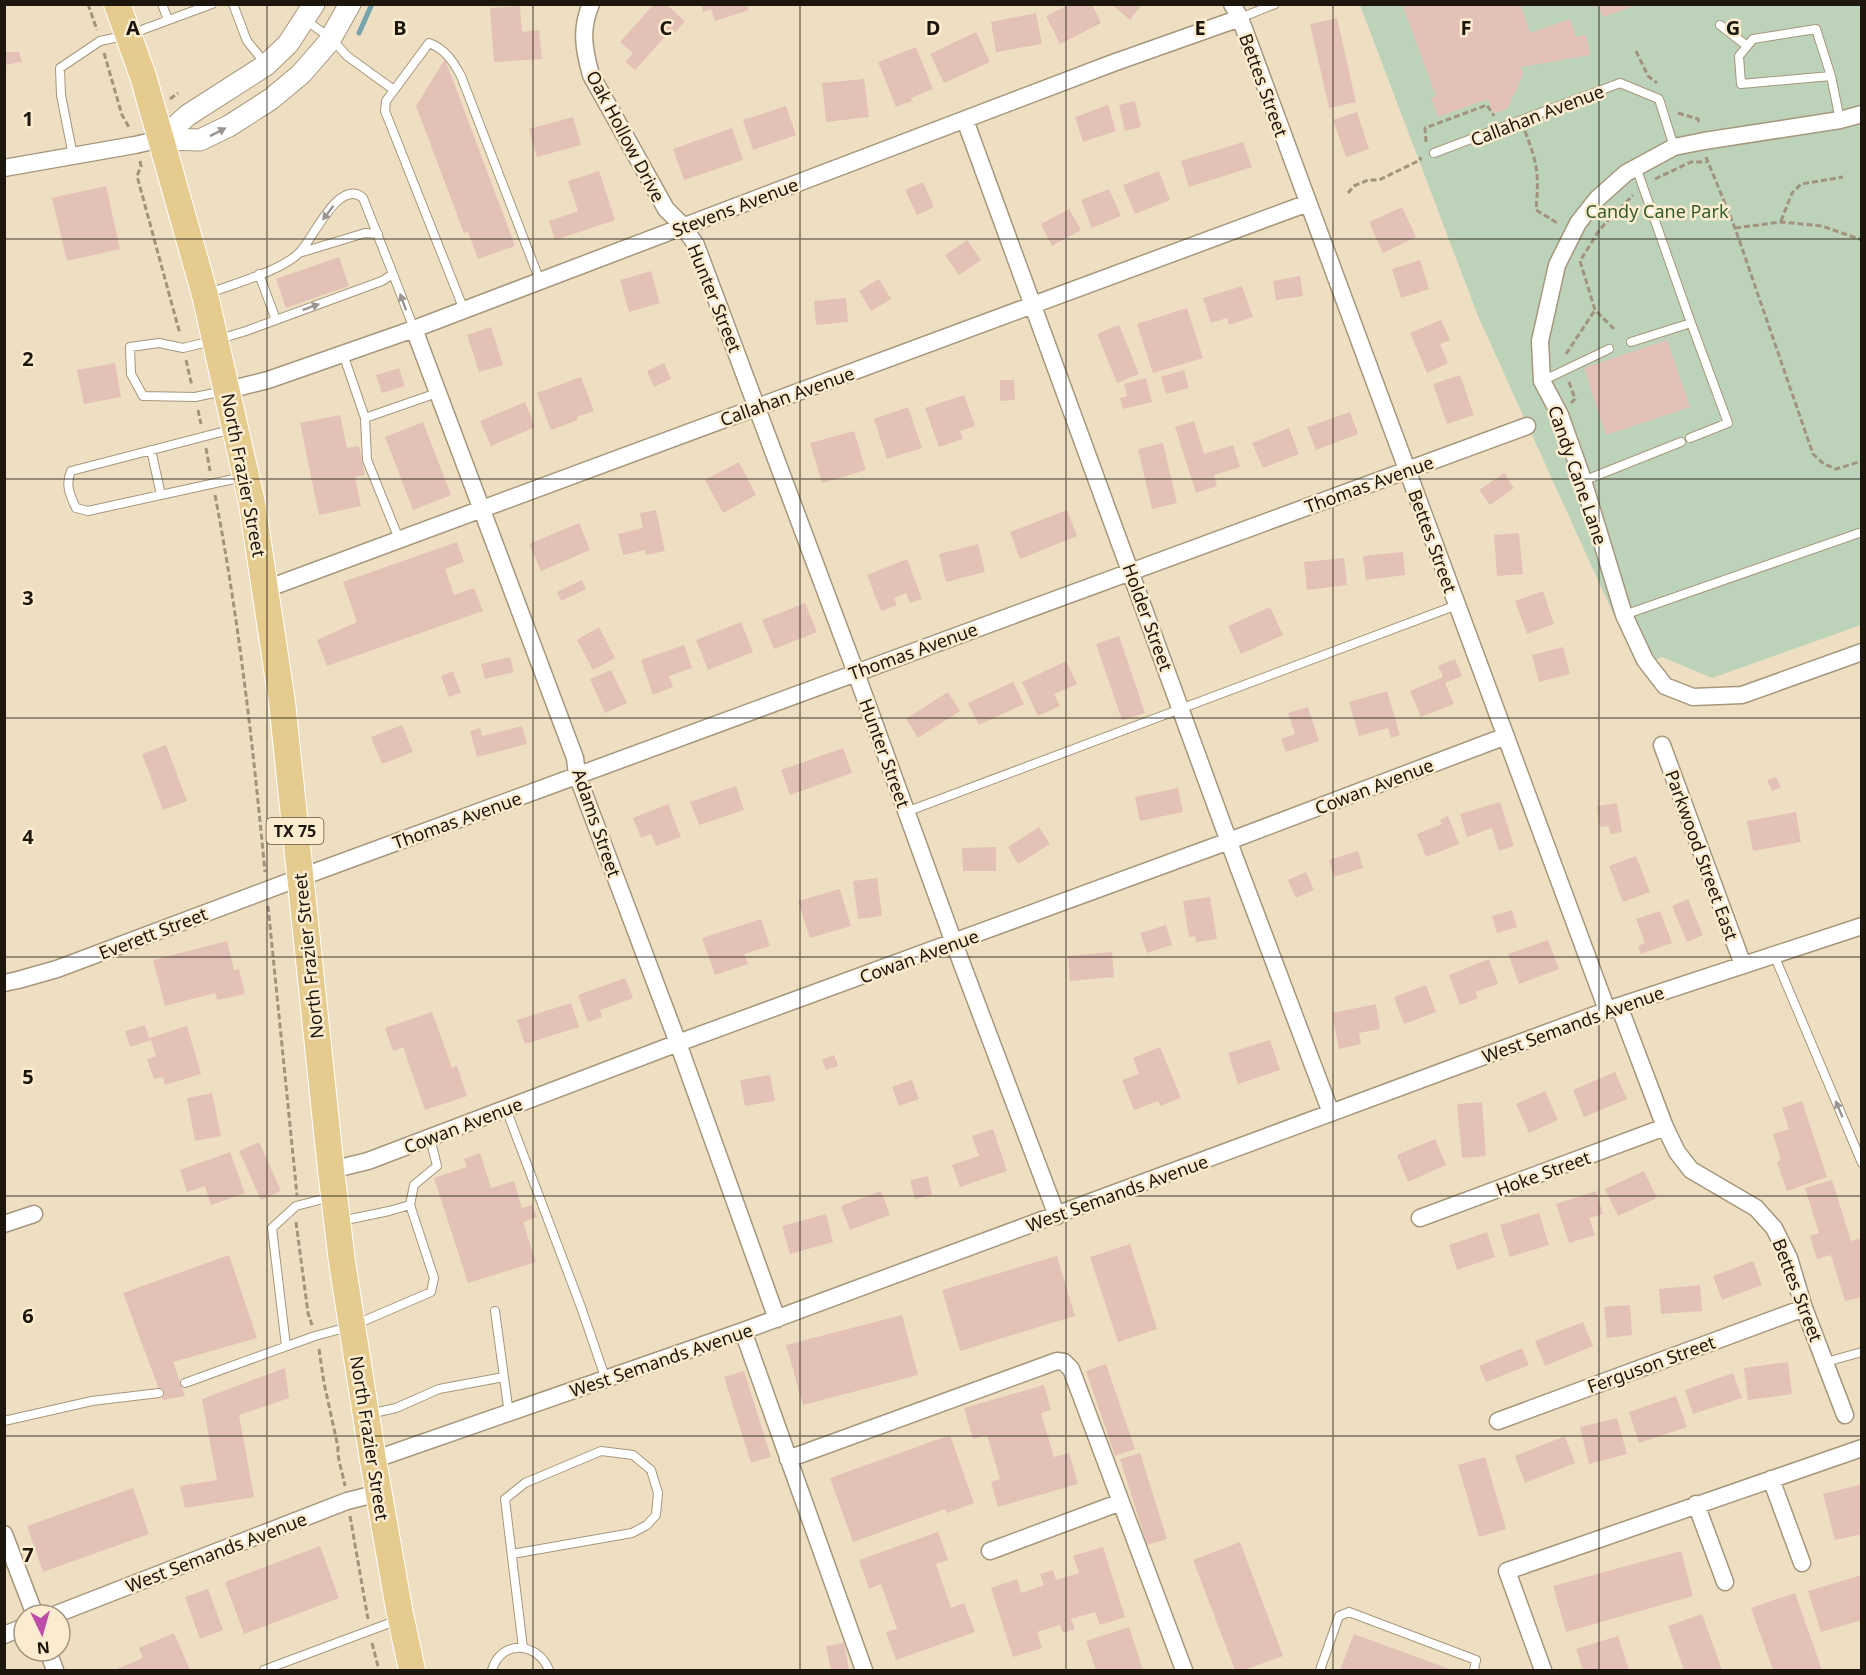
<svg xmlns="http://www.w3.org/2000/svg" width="1866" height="1675" viewBox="0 0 1866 1675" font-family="'Noto Sans',sans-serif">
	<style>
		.green { fill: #bcd2b9 }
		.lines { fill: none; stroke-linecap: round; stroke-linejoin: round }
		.stream { stroke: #75a4ac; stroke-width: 5 }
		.building { fill: #e4c1b7 }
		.service-casing { stroke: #a6977c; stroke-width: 10 }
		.minor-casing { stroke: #a6977c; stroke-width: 19 }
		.tertiary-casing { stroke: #a6977c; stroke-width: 23 }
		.primary-casing { stroke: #fff; stroke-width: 28 }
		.path { stroke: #a0947e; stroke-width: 3; stroke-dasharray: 6 3; stroke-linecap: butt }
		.service { stroke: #fff; stroke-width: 8 }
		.minor { stroke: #fff; stroke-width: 16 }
		.tertiary { stroke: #fff; stroke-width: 21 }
		.primary { stroke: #e6cb8f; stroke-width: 26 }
		.oneway { fill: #999692 }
		.grid { fill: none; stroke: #1c160c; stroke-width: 1.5; stroke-opacity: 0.55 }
		.labels { text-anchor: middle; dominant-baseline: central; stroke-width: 5; stroke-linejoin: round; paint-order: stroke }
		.shield { fill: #fceccf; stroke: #5f5646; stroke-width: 1.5 }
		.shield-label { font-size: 16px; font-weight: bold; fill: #1c160c }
		.street-label { font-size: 18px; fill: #1c160c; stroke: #fceccf }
		.park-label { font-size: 18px; fill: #345b30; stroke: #fceccf }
		.grid-label { font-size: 20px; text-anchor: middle; font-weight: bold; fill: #1c160c; stroke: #fceccf; stroke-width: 5; stroke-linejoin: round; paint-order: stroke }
	</style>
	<rect width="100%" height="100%" fill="#efdfc2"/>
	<path class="green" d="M1360 5H1861V625L1712 678 1662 657 1637 666 1478 316Z"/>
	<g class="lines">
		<path class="stream" d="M359 33 372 4"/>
	</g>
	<path class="building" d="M654 4H666L685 21 675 33 672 29 635 70 625 62 633 53 620 42Z
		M701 4H747L749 10 715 21 711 9 703 12Z
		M1070 4H1092L1101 23 1060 44 1046 16Z
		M1111 4H1142L1130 20Z
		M1402 4H1520L1530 33 1570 19 1576 37 1586 35 1590 55 1521 67 1523 75 1507 109 1493 114 1488 99 1438 117 1431 98 1436 96Z
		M1598 4H1637V5L1603 17Z
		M520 6 522 32 539 30 542 59 494 62 490 8Z
		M1036 13 1042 44 996 52 991 22Z
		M1337 18 1356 102 1329 108 1310 24Z
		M976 32 990 62 944 83 930 54Z
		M916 47 933 89 911 98 912 101 896 107 878 62Z
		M4 52H19L22 62 4 65Z
		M445 59 515 246 478 259 468 232 464 233 416 106Z
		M864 79 869 117 826 122 822 83Z
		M1135 101 1141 127 1125 131 1119 105Z
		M1108 105 1116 131 1083 142 1075 117Z
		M786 106 796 135 753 150 743 120Z
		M1357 112 1369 149 1346 157 1333 120Z
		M573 117 581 145 537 157 529 129Z
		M732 128 743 160 684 180 673 149Z
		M1243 142 1252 167 1189 187 1181 161Z
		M599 171 615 220 555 240 549 221 578 211 568 181Z
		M1159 171 1170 200 1135 214 1123 185Z
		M923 182 934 207 917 215 905 190Z
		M106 186 120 249 67 261 52 198Z
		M1109 189 1121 216 1092 228 1081 200Z
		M1402 207 1416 237 1383 253 1369 222Z
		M1069 209 1081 230 1052 246 1041 224Z
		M967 240 981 260 959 275 945 255Z
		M339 257 349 286 286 308 276 279Z
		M1420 260 1429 289 1401 298 1392 269Z
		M651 271 660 303 629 312 620 280Z
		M1300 276 1303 296 1276 300 1273 281Z
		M879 279 891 299 871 311 859 291Z
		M1242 286 1253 317 1229 325 1227 318 1211 323 1203 298Z
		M846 298 848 322 816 325 814 301Z
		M1187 308 1203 358 1153 373 1137 324Z
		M1441 320 1450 340 1440 344 1448 363 1427 373 1410 333Z
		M1119 325 1139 374 1117 383 1097 334Z
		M491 327 503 365 479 372 467 335Z
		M1667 340 1690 407 1606 435 1584 368Z
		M115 363 121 397 84 404 77 370Z
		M664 363 671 379 654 387 647 371Z
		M399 368 405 386 382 393 376 375Z
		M1184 370 1189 388 1166 394 1161 377Z
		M1460 375 1474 415 1447 424 1433 384Z
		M581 377 594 411 577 417 578 420 551 430 537 393Z
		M1146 378 1152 402 1123 409 1120 398 1127 396 1124 384Z
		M1000 380H1014L1015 400 1000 401Z
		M964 395 975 426 960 431 963 439 939 447 925 408Z
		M525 402 535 427 491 446 480 421Z
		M908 407 922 448 887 459 874 419Z
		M1350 412 1358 434 1316 450 1307 427Z
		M340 415 347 448 359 446 365 475 355 477 361 506 319 515 300 423Z
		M1194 421 1204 454 1233 445 1240 467 1214 475 1217 486 1196 493 1175 427Z
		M423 422 451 495 413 510 385 437Z
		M1289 428 1299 454 1263 468 1252 443Z
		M854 431 866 470 822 483 810 443Z
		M1163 443 1177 503 1152 509 1138 449Z
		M739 462 756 495 723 513 705 480Z
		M1504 473 1514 488 1490 505 1479 490Z
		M656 510 665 551 646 555 645 550 623 555 618 534 643 528 640 513Z
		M1067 510 1077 536 1020 559 1010 532Z
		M579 523 590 550 541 571 529 544Z
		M1519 533 1523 574 1497 576 1494 535Z
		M457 542 464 562 445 569 454 595 474 588 483 611 327 666 317 640 357 622 343 582Z
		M978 544 985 572 946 582 939 554Z
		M1403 552 1405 575 1366 580 1363 556Z
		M1344 558 1347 585 1307 590 1304 562Z
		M907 559 922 599 910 603 906 593 894 598 897 605 881 611 867 575Z
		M582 580 586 589 561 601 557 592Z
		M1543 591 1554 624 1527 634 1515 601Z
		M805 603 817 632 774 649 762 620Z
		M1270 607 1283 635 1241 654 1228 626Z
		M741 622 753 652 708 670 696 640Z
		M599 627 615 658 593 670 577 640Z
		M1119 636 1145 713 1122 720 1096 644Z
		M684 645 692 668 669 676 673 687 653 695 641 660Z
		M1563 647 1570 674 1539 682 1532 655Z
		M510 657 514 672 485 679 481 664Z
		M1455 659 1462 676 1445 683 1454 704 1421 717 1410 691 1443 677 1438 666Z
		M1066 661 1077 684 1054 694 1060 706 1038 716 1022 682Z
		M611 670 627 703 605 713 590 679Z
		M453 671 461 693 449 697 441 676Z
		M1013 682 1024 704 979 725 968 703Z
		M1387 691 1400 735 1391 738 1388 728 1359 736 1349 702Z
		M948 692 960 711 918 738 906 719Z
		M1308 707 1319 741 1286 752 1281 739 1295 734 1288 713Z
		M402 725 413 752 382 764 371 737Z
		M522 726 527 744 477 757 470 731 480 728 482 736Z
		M166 745 187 801 163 810 142 754Z
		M843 748 852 773 790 795 781 770Z
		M1776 777 1781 787 1772 791 1767 780Z
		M736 786 744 810 699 825 690 802Z
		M1178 788 1183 812 1140 821 1135 797Z
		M1500 802 1514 846 1499 851 1492 828 1467 837 1460 814Z
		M1617 803 1622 832 1610 834 1609 826 1600 827 1597 806Z
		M668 804 681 837 656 846 651 834 641 838 633 818Z
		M1796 812 1801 842 1753 851 1747 821Z
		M1448 816 1459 844 1426 857 1417 834 1442 824 1440 820Z
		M1039 827 1050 844 1018 864 1008 847Z
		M996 847V871H963L962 848Z
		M1358 851 1363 868 1334 877 1329 860Z
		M1636 856 1650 892 1623 902 1609 866Z
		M1306 872 1314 890 1296 898 1288 880Z
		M877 878 882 916 858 919 853 881Z
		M840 889 851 926 810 938 798 901Z
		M1210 897 1217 939 1196 942 1195 936 1189 937 1183 901Z
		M1688 899 1703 935 1687 942 1672 906Z
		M1512 910 1517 927 1497 933 1492 916Z
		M1660 911 1672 943 1641 954 1638 946 1645 943 1636 919Z
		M761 919 770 946 744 954 748 964 715 975 702 938Z
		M1166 925 1172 945 1147 953 1140 933Z
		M1548 940 1559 969 1519 984 1508 954Z
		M227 941 234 970 239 969 245 994 217 1000 215 993 165 1006 153 960Z
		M1112 952 1114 977 1070 981 1068 956Z
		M1489 959 1498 984 1475 992 1478 998 1460 1005 1449 975Z
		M625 978 633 998 600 1010 602 1017 588 1022 578 995Z
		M1426 985 1436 1012 1404 1024 1394 997Z
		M571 1003 579 1027 525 1044 517 1020Z
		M1376 1004 1380 1029 1359 1033 1361 1044 1339 1049 1332 1013Z
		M432 1012 452 1068 457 1066 467 1096 425 1110 403 1047 393 1051 385 1028Z
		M145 1025 149 1038 187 1026 201 1074 165 1085 163 1077 154 1079 147 1059 156 1056 151 1040 130 1047 125 1031Z
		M1270 1040 1280 1070 1238 1084 1228 1053Z
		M1160 1047 1181 1098 1160 1106 1158 1101 1134 1110 1122 1080 1139 1074 1133 1058Z
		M834 1055 838 1066 826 1070 822 1060Z
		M1615 1072 1627 1099 1584 1117 1573 1090Z
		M770 1075 775 1101 745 1106 740 1080Z
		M912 1080 919 1099 899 1106 892 1087Z
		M1545 1091 1558 1120 1529 1133 1516 1104Z
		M212 1093 221 1136 195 1141 187 1098Z
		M1802 1101 1827 1177 1787 1191 1777 1162 1781 1160 1773 1134 1789 1129 1782 1108Z
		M1482 1102 1486 1156 1462 1158 1457 1104Z
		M993 1129 1007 1171 960 1187 952 1165 979 1156 972 1136Z
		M1435 1139 1446 1165 1408 1182 1397 1155Z
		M259 1142 281 1191 261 1200 239 1151Z
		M230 1152 245 1193 211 1205 205 1186 187 1192 180 1170Z
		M480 1153 491 1188 514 1181 522 1208 532 1205 537 1217 523 1222 536 1262 468 1283 434 1178 467 1167 464 1159Z
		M1644 1171 1657 1198 1618 1216 1605 1189Z
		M928 1176 932 1195 915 1199 910 1180Z
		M1832 1180 1851 1241 1862 1238V1297L1845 1301 1831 1255 1817 1259 1810 1236 1819 1233 1805 1188Z
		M881 1191 890 1215 850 1230 841 1206Z
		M1596 1191 1603 1214 1589 1218 1595 1235 1569 1243 1556 1204Z
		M1539 1213 1549 1245 1510 1257 1500 1225Z
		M826 1214 833 1242 790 1254 782 1226Z
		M1487 1232 1495 1257 1457 1270 1449 1245Z
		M1130 1244 1157 1329 1118 1342 1090 1257Z
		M229 1255 257 1338 173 1362 185 1396 163 1400 123 1293Z
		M1057 1256 1075 1316 960 1351 942 1290Z
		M1753 1261 1762 1285 1722 1300 1713 1276Z
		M1700 1285 1702 1311 1661 1314 1659 1289Z
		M1630 1305 1632 1335 1607 1338 1604 1307Z
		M902 1315 918 1375 803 1405 786 1345Z
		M1583 1322 1593 1346 1545 1366 1535 1341Z
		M1522 1348 1529 1365 1486 1382 1479 1366Z
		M1788 1362 1792 1394 1748 1400 1744 1368Z
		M1106 1364 1135 1449 1115 1456 1086 1371Z
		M285 1368 289 1398 239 1415 254 1497 185 1508 180 1486 217 1480 202 1399Z
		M744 1371 771 1457 751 1463 724 1377Z
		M1733 1373 1742 1398 1693 1414 1685 1390Z
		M1044 1385 1051 1410 1041 1413 1054 1457 1069 1453 1078 1484 998 1507 991 1482 1000 1479 987 1435 973 1439 964 1408Z
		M1676 1396 1687 1427 1639 1443 1629 1412Z
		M1617 1418 1627 1454 1589 1464 1580 1427Z
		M950 1435 974 1503 947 1513 945 1509 853 1542 830 1478Z
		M1565 1436 1575 1463 1525 1483 1515 1456Z
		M1140 1453 1167 1539 1147 1545 1120 1459Z
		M1485 1457 1506 1529 1479 1537 1458 1465Z
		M1862 1484V1534L1835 1540 1823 1494Z
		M133 1488 149 1534 43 1572 27 1526Z
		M938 1532 948 1560 936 1564 951 1608 964 1603 975 1632 896 1660 886 1632 897 1629 881 1584 869 1589 859 1560Z
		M1240 1542 1283 1656 1244 1670H1235L1193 1560Z
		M320 1546 339 1598 244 1634 225 1582Z
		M1103 1547 1125 1617 1100 1625 1095 1612 1071 1619 1075 1629 1063 1633 1060 1625 1037 1632 1042 1648 1013 1657 991 1588 1017 1579 1021 1593 1044 1585 1040 1574 1053 1570 1056 1580 1079 1573 1073 1556Z
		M1681 1551 1693 1596 1566 1632 1553 1586Z
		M1862 1575V1620L1821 1632 1808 1591Z
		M208 1589 223 1630 200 1639 185 1597Z
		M1795 1593 1822 1670H1773L1751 1608Z
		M1702 1614 1722 1670H1684L1668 1626Z
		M1129 1627 1143 1670H1096L1086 1641Z
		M174 1633 190 1670H114L143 1658 139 1648Z
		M1354 1634 1452 1670H1340Z
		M1618 1636 1629 1670H1583L1576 1649Z
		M844 1643 849 1670H831L826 1646Z"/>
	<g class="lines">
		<g class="service-casing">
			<path id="service" d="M162 4 168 20
				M233 4 247 41 266 64
				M1240 18 1275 4
				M305 20 331 38 347 56 394 90
				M1720 25 1747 46
				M1831 76 1741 84 1739 56 1753 39 1816 29 1831 76 1840 120
				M1434 153 1620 83 1659 99 1674 147
				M73 156 61 95 60 68 100 41 128 35 212 4
				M1636 167 1691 323 1728 423 1690 438
				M299 253 365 233 378 234
				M259 274 276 320
				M393 274 414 329
				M207 294C232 284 282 271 300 252 313 239 339 177 363 198L393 274 382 281 246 331 216 340 183 348 159 343 130 347 131 374 143 396 195 397 224 391
				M464 310 385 111 386 101 429 43C445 49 453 61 461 76L540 281
				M1631 342 1691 323
				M343 354 365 418 367 460 399 539
				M1542 381 1609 349
				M365 418 437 393
				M233 429 71 471C65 485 70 495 76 508L88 511 243 477
				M151 450 161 495
				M1583 481 1681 442
				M1624 615 1862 532
				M906 812 1457 605
				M1774 955 1862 1163
				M506 1109 581 1307 606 1380
				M410 1205 414 1185 437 1166 430 1138
				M495 1311 509 1414
				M286 1346 272 1228 296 1206 331 1197
				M1826 1362 1862 1352
				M185 1383 315 1336 352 1326 431 1292 434 1278 410 1205 389 1211 341 1221
				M369 1414 396 1408 439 1389 504 1377
				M4 1421 92 1401 159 1393
				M512 1554 632 1533 647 1525 656 1515 658 1493 651 1470 633 1455 601 1451 525 1483 505 1499C511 1549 517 1598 523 1648
				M264 1670 398 1620
				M492 1670C501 1639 538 1642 549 1670
				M1320 1670 1339 1616 1349 1612 1476 1660 1474 1670"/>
		</g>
		<g class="minor-casing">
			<path id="minor" d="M591 4C580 29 584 50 591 75L666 209 683 226 696 245 856 673 954 943 1057 1216
				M1232 4 1240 18 1607 1010
				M1862 114 1840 120 1704 141 1674 147 1626 173 1597 199 1578 223 1557 265 1540 341 1542 381 1560 415 1581 474 1624 615 1645 660 1665 686 1693 697 1742 695 1862 652
				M965 120 1236 861 1331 1113
				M4 168 135 145 161 139
				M414 329 575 758 577 775 678 1043 777 1319
				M228 390 268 380 414 329 1113 63 1240 18
				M266 589 1308 203
				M1662 745 1743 965
				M4 983 18 980 57 969 299 878 1527 426
				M1619 1006 1665 1127 1677 1152 1691 1170 1756 1208 1774 1228 1789 1258 1804 1308 1845 1415
				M331 1170 368 1161 678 1043 1229 841 1506 736
				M1420 1218 1665 1127
				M4 1224 34 1214
				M743 1331 864 1670
				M1498 1421 1804 1308
				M788 1459 1057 1361 1064 1362 1071 1369 1184 1670
				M373 1460 743 1331 1619 1006 1862 926
				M1771 1479 1802 1563
				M1696 1504 1725 1582
				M4 1534 35 1615
				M990 1551 1121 1502
				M54 1615 347 1501 379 1493
				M4 1635 24 1627
				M48 1651 55 1670
				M1543 1670 1507 1571 1862 1448"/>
		</g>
		<g class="tertiary-casing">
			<path id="tertiary" d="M161 139 200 140 229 126 271 99 301 74 328 43 350 4
				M161 139 188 115 266 65 288 44 314 4"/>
		</g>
		<g class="primary-casing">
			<path id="primary" d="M117 4 143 76 205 295 252 503 282 702 331 1170 342 1262 373 1460 399 1609 412 1670"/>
		</g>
		<path class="path" d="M88 4 97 30
			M1636 51 1648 76 1657 83
			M104 53 122 115 130 129
			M170 99 178 93
			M1678 113 1698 119 1699 124
			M1525 131C1538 165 1539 175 1536 210L1559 224
			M1426 142 1425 128 1487 105 1494 116
			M1706 157 1735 228 1813 454 1824 464 1836 469 1862 461
			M140 161 141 166 137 176 180 334
			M1655 179 1691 162H1707
			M1348 193 1354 186 1368 180H1379L1420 160 1421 157
			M1781 221 1792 193 1801 184 1843 177
			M1735 228 1781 222 1822 226 1862 240
			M1614 329 1595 310 1580 261 1600 229 1633 195
			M1566 354 1595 310
			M186 360 192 386
			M1569 382 1575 399 1571 403
			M198 410 201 424
			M206 448 210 471
			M215 495C239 620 253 746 265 872
			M268 906 297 1195
			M296 1222 308 1313 312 1325
			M319 1349 324 1383 338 1447C337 1460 343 1473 345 1486
			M350 1516 368 1619
			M372 1643 379 1670"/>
		<use href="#service" class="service"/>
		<use href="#minor" class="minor"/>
		<use href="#tertiary" class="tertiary"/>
		<use href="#primary" class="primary"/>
	</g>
	<defs><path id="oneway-solid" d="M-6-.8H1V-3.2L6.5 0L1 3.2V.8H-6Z" transform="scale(1.5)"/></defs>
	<g class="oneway">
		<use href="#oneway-solid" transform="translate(218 132) rotate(-27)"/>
		<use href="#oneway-solid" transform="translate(328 213) rotate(127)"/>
		<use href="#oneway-solid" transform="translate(403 302) rotate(-110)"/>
		<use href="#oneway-solid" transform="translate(311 307) rotate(-20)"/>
		<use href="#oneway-solid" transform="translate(1839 1109) rotate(-113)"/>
	</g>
	<path class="grid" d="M267 4V1670M533 4V1670M800 4V1670M1066 4V1670M1333 4V1670M1599 4V1670M4 239H1862M4 479H1862M4 718H1862M4 957H1862M4 1196H1862M4 1436H1862"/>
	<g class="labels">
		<rect class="shield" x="266.5" y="818" width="57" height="26" rx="4.5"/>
		<g class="shield-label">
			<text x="295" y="831">TX 75</text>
		</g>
		<g class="street-label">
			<text transform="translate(1264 85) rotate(70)">Bettes Street</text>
			<text transform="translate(1537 115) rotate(-21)">Callahan Avenue</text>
			<text transform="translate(626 136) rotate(62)">Oak Hollow Drive</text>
			<text transform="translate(735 207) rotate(-21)">Stevens Avenue</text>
			<text transform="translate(715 298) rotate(68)">Hunter Street</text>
			<text transform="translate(787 396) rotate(-20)">Callahan Avenue</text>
			<text transform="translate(244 475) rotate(79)">North Frazier Street</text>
			<text transform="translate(1578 475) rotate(71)">Candy Cane Lane</text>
			<text transform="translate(1369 484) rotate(-20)">Thomas Avenue</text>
			<text transform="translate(1433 541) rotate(70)">Bettes Street</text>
			<text transform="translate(1148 617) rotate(70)">Holder Street</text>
			<text transform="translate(913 651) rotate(-20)">Thomas Avenue</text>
			<text transform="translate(885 753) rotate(70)">Hunter Street</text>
			<text transform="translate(1374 786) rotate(-21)">Cowan Avenue</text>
			<text transform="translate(457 820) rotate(-20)">Thomas Avenue</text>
			<text transform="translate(597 823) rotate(71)">Adams Street</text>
			<text transform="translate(1702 855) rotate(70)">Parkwood Street East</text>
			<text transform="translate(153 933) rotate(-21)">Everett Street</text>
			<text transform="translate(308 956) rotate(-96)">North Frazier Street</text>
			<text transform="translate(919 956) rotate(-20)">Cowan Avenue</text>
			<text transform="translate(1573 1024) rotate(-20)">West Semands Avenue</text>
			<text transform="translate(463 1125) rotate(-21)">Cowan Avenue</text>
			<text transform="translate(1543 1173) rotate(-20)">Hoke Street</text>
			<text transform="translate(1117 1193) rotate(-20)">West Semands Avenue</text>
			<text transform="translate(1798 1290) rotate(69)">Bettes Street</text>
			<text transform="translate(661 1360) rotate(-19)">West Semands Avenue</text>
			<text transform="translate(1651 1364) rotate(-20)">Ferguson Street</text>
			<text transform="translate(370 1438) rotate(81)">North Frazier Street</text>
			<text transform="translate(216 1552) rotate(-21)">West Semands Avenue</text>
		</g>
		<g class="park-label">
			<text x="1657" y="211">Candy Cane Park</text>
		</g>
	</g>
	<g class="grid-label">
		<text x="133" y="35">A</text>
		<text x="400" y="35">B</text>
		<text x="666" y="35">C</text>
		<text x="933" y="35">D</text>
		<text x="1200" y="35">E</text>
		<text x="1466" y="35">F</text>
		<text x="1733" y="35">G</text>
		<text x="28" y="126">1</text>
		<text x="28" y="366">2</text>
		<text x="28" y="605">3</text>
		<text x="28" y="844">4</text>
		<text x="28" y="1084">5</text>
		<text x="28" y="1323">6</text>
		<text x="28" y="1562">7</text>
	</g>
	<rect width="1866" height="1675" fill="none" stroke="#1c160c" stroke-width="12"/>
	<g transform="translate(42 1633) rotate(175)"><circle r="28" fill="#fceccf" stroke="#a29681" stroke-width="1.5"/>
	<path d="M0-4.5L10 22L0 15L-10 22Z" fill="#bd4da9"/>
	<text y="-9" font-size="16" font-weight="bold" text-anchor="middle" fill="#1c160c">N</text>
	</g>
</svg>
